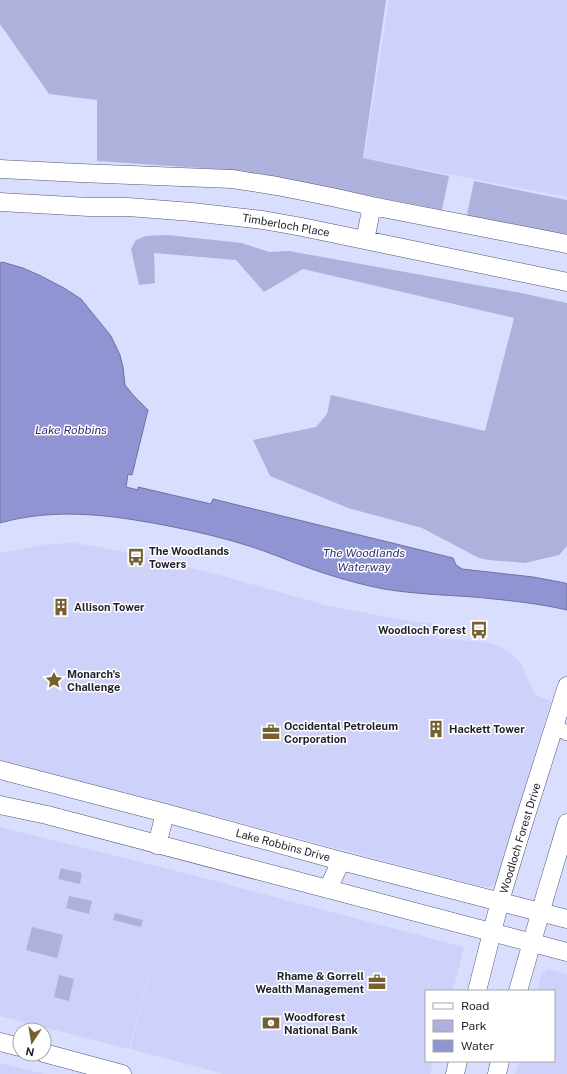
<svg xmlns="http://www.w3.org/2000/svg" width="567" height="1074" viewBox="0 0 567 1074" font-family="'Public Sans',sans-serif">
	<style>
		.built { fill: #ced2fa }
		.green { fill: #adb1dc }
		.water { fill: #9094d2; stroke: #6e71a0 }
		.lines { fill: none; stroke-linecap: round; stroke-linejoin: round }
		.minor-casing { stroke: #545772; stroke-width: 16 }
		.tertiary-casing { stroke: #545772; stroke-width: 19 }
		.minor { stroke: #fff; stroke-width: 15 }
		.tertiary { stroke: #fff; stroke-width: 18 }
		.labels { text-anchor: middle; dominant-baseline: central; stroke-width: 3; stroke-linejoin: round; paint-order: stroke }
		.street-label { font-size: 11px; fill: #1f202c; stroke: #fff }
		.poi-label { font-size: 11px; font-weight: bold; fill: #1f202c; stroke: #fff; text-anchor: start }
		.water-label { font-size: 12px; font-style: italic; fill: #312e76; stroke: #fff }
	</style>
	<rect width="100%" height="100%" fill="#dadefe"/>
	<path class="built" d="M389 0H567V197L364 158Z
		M74 543 105 548 147 557 223 576 325 605 408 621 438 624 437 638 485 642 499 646 512 654 521 664 535 694 540 697 551 701 501 867 495 883 491 887H488L475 885 146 798 0 763V553L47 544Z
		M0 827 177 871 464 947 453 991H426V1061H434L430 1074H224L130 1049 165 915 129 1049 0 1016Z
		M548 969 567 974V1074H515L519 1061H554V991H537L541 975Z
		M0 1063 45 1074H0Z"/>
	<path class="green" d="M0 0H386L363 158 449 176 442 210 246 171 97 161V100L49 94 0 24Z
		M474 181 567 200V237L471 219 467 215Z
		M167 235 242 243 269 252 289 251 521 293 567 303V546L559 555 525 563 488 560 479 558 422 528 348 508 270 476 253 440 316 427 327 414 331 395 485 431 514 318 303 269 264 292 236 260 154 253 155 283 139 285 131 249 136 240 146 236Z
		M61 868 82 873 80 884 58 879Z
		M69 896 92 901 89 914 66 908Z
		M115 913 143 920 141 927 113 920Z
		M32 927 63 935 57 958 26 950Z
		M59 975 74 979 69 1001 54 997Z"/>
	<path class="water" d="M2 262 23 268 41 276 64 288 81 299 111 336 120 355 123 367 125 385 133 395 148 410 132 475 128 474 126 487 138 490V487L211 504 213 499 453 558 456 565 462 569 533 577 565 583 567 584V610C537 603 505 600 474 597 444 595 414 594 384 589 358 584 331 576 306 567 287 560 268 552 249 546 214 535 177 527 141 521 94 513 46 510 0 523V263Z"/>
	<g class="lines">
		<g class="minor-casing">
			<path id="minor" d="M554 727 567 733"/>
		</g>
		<g class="tertiary-casing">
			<path id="tertiary" d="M0 169 80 173 232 179 277 186 332 197 372 206 567 244
				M0 202 89 207H128L192 212 263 220 302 227 567 282
				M365 240 372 206
				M0 770 165 813 341 861 567 919
				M0 805 47 815 567 952
				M157 845 165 813
				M328 889 341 861
				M477 991 500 901 522 828 567 686
				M518 991 546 893 567 823
				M0 1042 20 1047
				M44 1053 122 1074
				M455 1074 458 1061
				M497 1074 500 1061"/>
		</g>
		<use href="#minor" class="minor"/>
		<use href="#tertiary" class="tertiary"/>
	</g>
	<defs>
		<g id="bus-bare" transform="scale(1.38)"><path d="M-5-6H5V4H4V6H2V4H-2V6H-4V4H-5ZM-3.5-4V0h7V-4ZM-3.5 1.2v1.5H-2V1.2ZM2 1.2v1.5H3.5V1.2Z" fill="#776030" stroke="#fff" stroke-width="2.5" paint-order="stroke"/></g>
		<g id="building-bare" transform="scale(1.38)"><path d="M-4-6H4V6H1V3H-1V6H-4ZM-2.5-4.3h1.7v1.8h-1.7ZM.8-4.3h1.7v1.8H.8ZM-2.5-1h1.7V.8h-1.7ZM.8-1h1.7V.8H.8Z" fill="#776030" stroke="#fff" stroke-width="2.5" paint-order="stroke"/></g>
		<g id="sight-bare" transform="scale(1.38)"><path d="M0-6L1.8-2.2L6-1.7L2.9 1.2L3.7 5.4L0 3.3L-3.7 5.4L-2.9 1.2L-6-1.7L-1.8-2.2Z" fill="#776030" stroke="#fff" stroke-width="2.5" paint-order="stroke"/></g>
		<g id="office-bare" transform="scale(1.38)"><path d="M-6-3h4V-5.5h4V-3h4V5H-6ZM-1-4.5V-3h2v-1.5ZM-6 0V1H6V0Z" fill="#776030" stroke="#fff" stroke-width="2.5" paint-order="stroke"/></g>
		<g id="bank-bare" transform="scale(1.38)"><path d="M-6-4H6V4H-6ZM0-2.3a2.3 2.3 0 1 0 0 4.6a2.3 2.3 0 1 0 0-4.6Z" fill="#776030" stroke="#fff" stroke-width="2.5" paint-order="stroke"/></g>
	</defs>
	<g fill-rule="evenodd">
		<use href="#bus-bare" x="136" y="557"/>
		<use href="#building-bare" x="61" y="607"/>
		<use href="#bus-bare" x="479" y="630"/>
		<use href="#sight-bare" x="54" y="680"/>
		<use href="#building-bare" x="436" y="729"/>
		<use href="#office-bare" x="271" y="732"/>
		<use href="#office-bare" x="377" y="982"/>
		<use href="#bank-bare" x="271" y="1023"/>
	</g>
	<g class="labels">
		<g class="street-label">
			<text transform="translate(286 225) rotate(10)">Timberloch Place</text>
			<text transform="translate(520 838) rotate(-73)">Woodloch Forest Drive</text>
			<text transform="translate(283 845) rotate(15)">Lake Robbins Drive</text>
		</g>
		<g class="poi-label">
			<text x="149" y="551">The Woodlands<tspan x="149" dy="13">Towers</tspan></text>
			<text x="74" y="607">Allison Tower</text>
			<text x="466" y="630" text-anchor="end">Woodloch Forest</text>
			<text x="67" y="674">Monarch's<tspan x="67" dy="13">Challenge</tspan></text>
			<text x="284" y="726">Occidental Petroleum<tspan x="284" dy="13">Corporation</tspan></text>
			<text x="449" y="729">Hackett Tower</text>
			<text x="364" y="976" text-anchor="end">Rhame &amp; Gorrell<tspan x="364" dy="13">Wealth Management</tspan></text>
			<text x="284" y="1017">Woodforest<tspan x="284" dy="13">National Bank</tspan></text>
		</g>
		<g class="water-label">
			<text x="71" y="430">Lake Robbins</text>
			<text x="364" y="553">The Woodlands<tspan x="364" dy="14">Waterway</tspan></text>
		</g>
	</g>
	<rect x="425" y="990" width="130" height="72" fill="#ffffff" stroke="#a5a6ab"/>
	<rect x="433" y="1003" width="20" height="6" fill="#ffffff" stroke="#a5a6ab"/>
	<text x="461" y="1010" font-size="12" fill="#1f202c">Road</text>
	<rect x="433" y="1020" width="20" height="12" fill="#adb1dc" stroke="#a5a6ab"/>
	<text x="461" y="1030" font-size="12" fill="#1f202c">Park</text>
	<rect x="433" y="1040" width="20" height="12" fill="#9094d2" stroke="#a5a6ab"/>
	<text x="461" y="1050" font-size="12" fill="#1f202c">Water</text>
	<g transform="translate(32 1042) rotate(192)"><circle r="19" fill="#ffffff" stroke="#a5a6ab"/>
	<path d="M0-3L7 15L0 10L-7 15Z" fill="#776030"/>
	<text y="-6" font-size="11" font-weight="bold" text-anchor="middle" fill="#1f202c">N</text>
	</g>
</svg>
